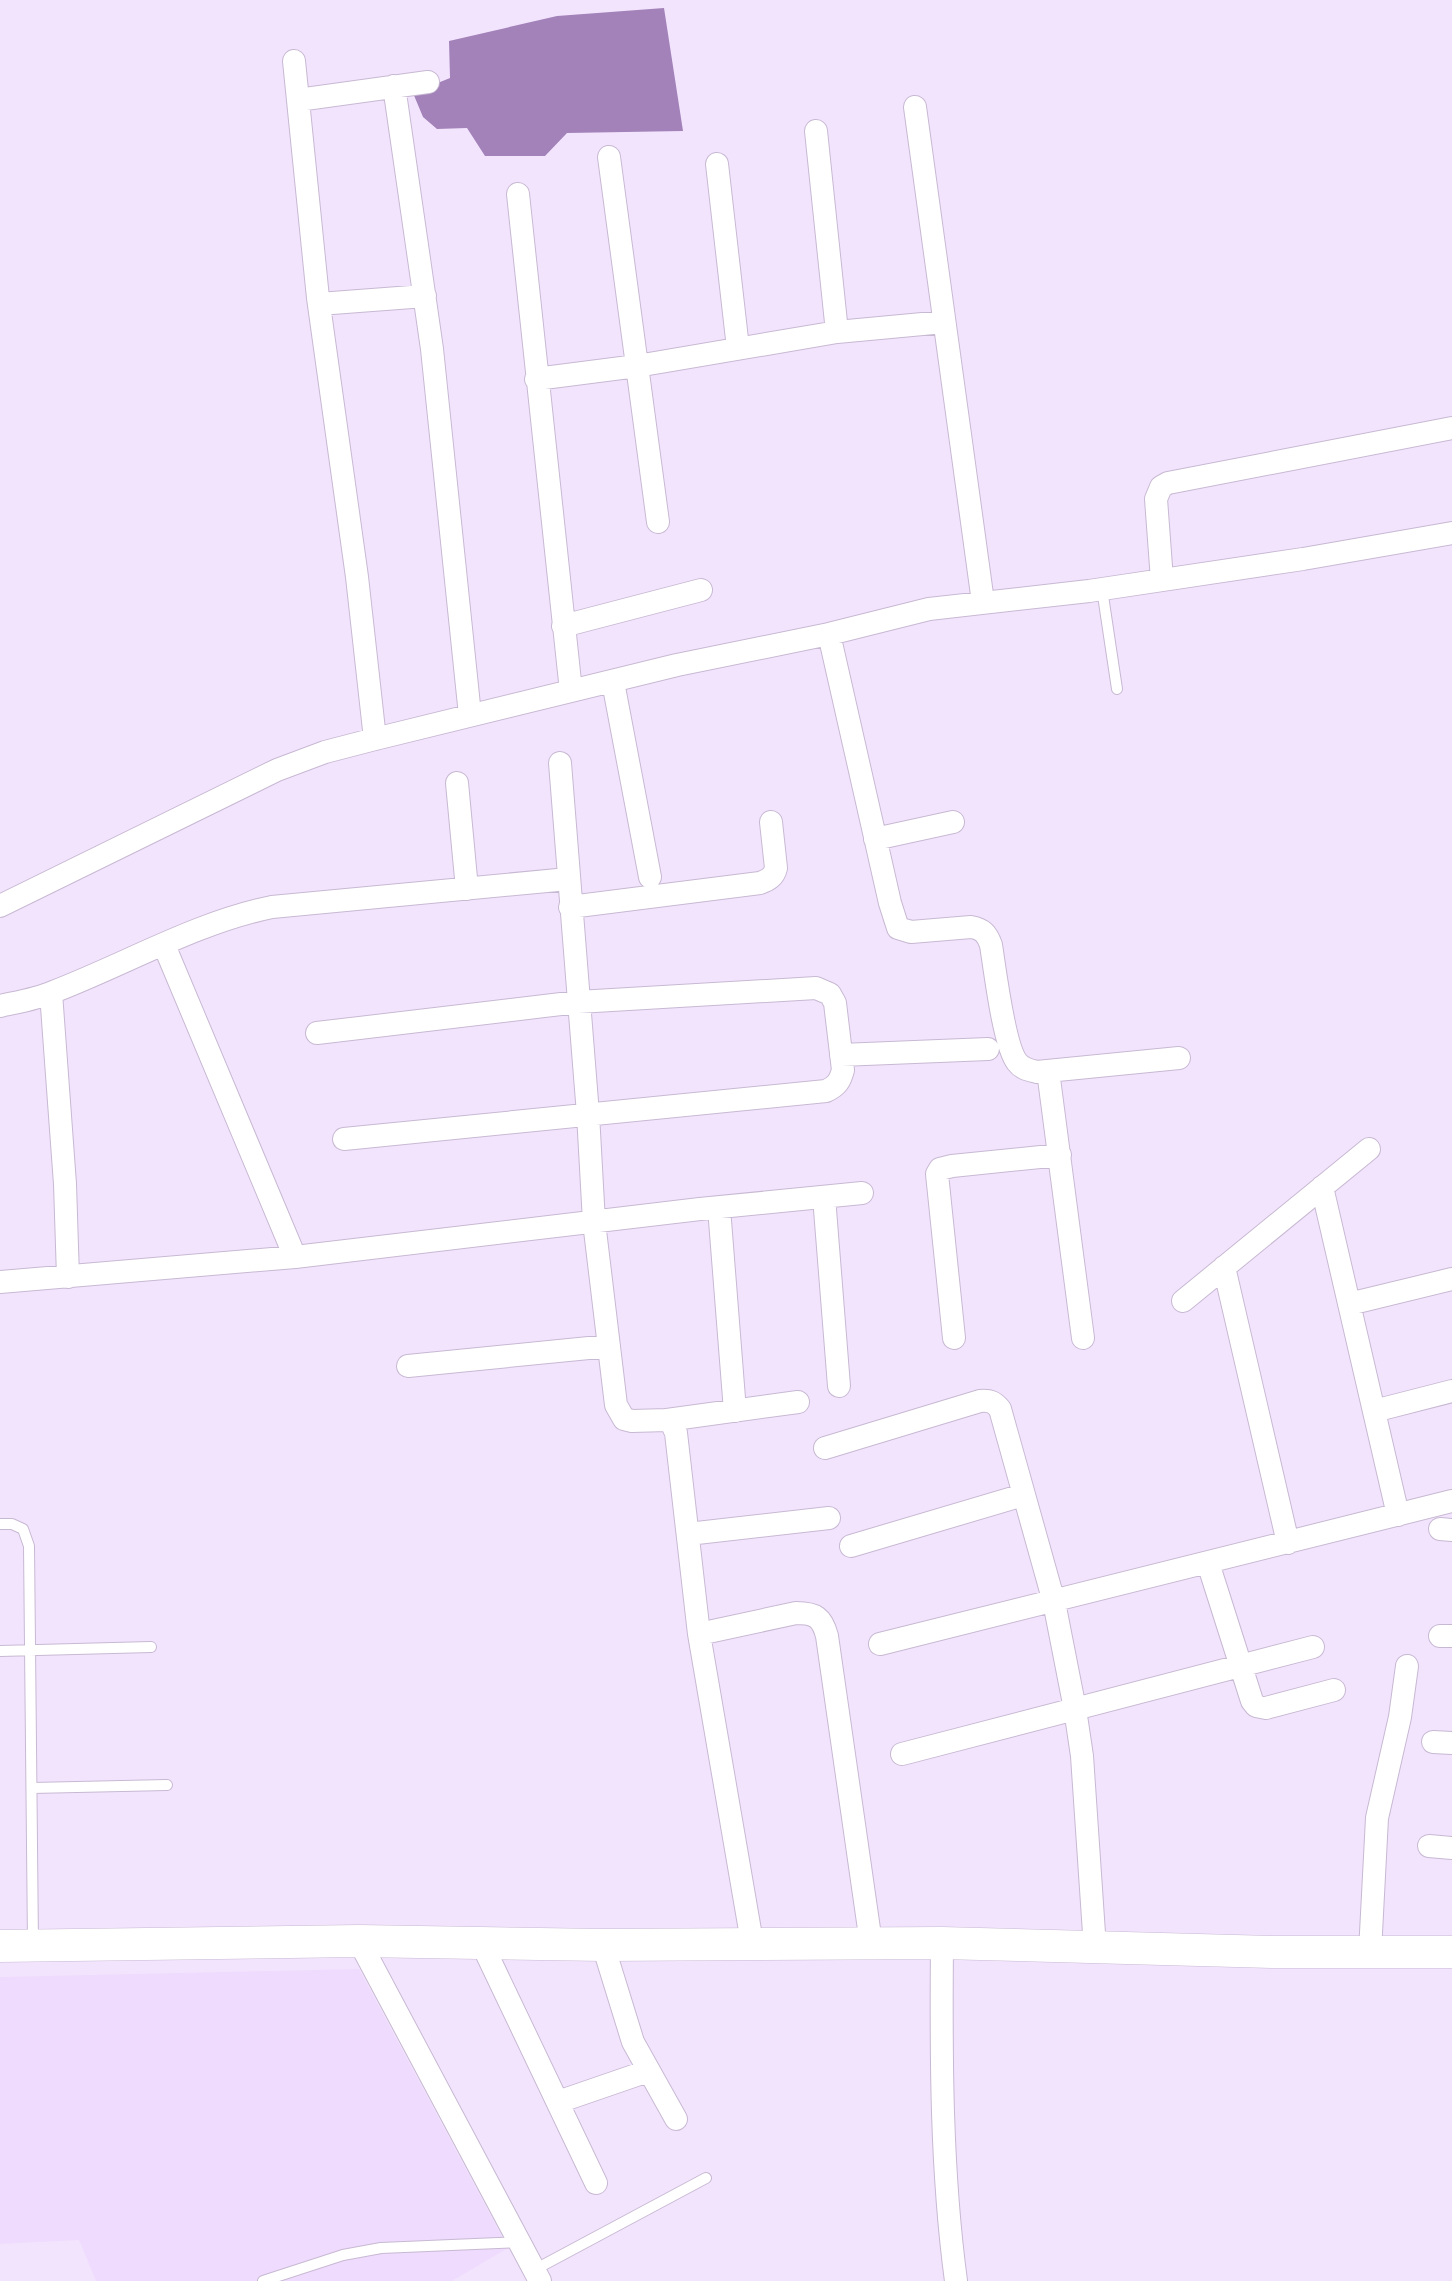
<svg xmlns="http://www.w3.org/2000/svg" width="1452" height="2281" viewBox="0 0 1452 2281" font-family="'DM Sans',sans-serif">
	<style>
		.built { fill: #efdbfd }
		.water { fill: #a282b8 }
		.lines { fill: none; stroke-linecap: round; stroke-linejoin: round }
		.lane-casing { stroke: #c8b9d3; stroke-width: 12 }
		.street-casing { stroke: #c8b9d3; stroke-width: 24 }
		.secondary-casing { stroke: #c8b9d3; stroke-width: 33 }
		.lane { stroke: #fff; stroke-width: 10 }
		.street { stroke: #fff; stroke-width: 22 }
		.secondary { stroke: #fff; stroke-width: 32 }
	</style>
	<rect width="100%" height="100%" fill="#f3e4fe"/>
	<path class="built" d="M359 1969 508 2248 452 2281H96L79 2240 0 2244V1977Z"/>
	<path class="water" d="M664 8 683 131 567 133 545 156H485L467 128 437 129 423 117 413 93 450 78 449 41 557 16Z"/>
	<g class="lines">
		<g class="lane-casing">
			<path id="lane" d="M1102 589 1117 689
				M0 1524H12L23 1529 29 1546 33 1944
				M0 1651 151 1647
				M32 1788 167 1785
				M534 2270 706 2178
				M263 2281 343 2255 381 2248 519 2242"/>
		</g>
		<g class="street-casing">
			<path id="street" d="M294 61 318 298 357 577 375 739
				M394 86 432 349 470 715
				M298 100 428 82
				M915 107 983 602
				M609 157 658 522
				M717 164 738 348
				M518 194 571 691
				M319 304 425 296
				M837 332 944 322
				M536 379 637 366 837 332 816 131
				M1162 580 1156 499 1161 487 1168 483 1452 428
				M563 626 701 590
				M829 634 890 903 898 928 911 932 971 927C983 929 987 934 991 945 995 970 1004 1046 1017 1062 1022 1069 1029 1070 1037 1072L1179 1058
				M613 682 650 877
				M560 763 588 1114 594 1222 616 1405 624 1419 632 1421 667 1420 672 1424 676 1433 699 1634 752 1942
				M457 783 467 889
				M875 839 953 822
				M0 906 277 770 325 752 375 739 677 665 829 634 929 609 1089 591 1303 559 1452 533
				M570 907 760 883C768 880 774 877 776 868L771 822
				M164 945 295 1257
				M51 993 65 1184 68 1277
				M0 1006C18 1002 37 999 53 992 126 964 195 923 272 907L568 879
				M317 1033 578 1002 816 988 830 994 835 1003 843 1070C840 1081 837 1086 826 1091L344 1139
				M841 1055 988 1049
				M1048 1071 1083 1338
				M1322 1187 1398 1515
				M824 1197 839 1386
				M719 1208 735 1411
				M1224 1267 1288 1543
				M0 1282 295 1257 700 1209 862 1193
				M1183 1301 1369 1149
				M1349 1304 1452 1279
				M954 1338 937 1174 940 1169 952 1166 1060 1155
				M408 1366 609 1346
				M1374 1411 1452 1391
				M667 1420 798 1402
				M825 1448 980 1401C990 1400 994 1402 1000 1409L1054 1602 1075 1709 1082 1756 1095 1948
				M1440 1529 1452 1530
				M688 1534 829 1518
				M851 1546 1023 1495
				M1208 1563 1252 1701 1256 1706 1266 1708 1334 1690
				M699 1634 796 1613C815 1613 822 1617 827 1636L871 1943
				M1440 1636H1452
				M880 1644 1452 1501
				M1433 1742 1452 1743
				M902 1754 1313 1647
				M1429 1846 1452 1848
				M359 1941 540 2281
				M942 1943C941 2055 941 2170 956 2281
				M482 1944 596 2183
				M603 1945 633 2042 676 2119
				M1370 1952 1377 1818 1400 1717 1407 1666
				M558 2102 648 2071"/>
		</g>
		<g class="secondary-casing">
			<path id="secondary" d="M0 1946 359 1941 603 1945 942 1943 1272 1952H1452"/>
		</g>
		<use href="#lane" class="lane"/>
		<use href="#street" class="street"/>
		<use href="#secondary" class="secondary"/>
	</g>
</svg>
